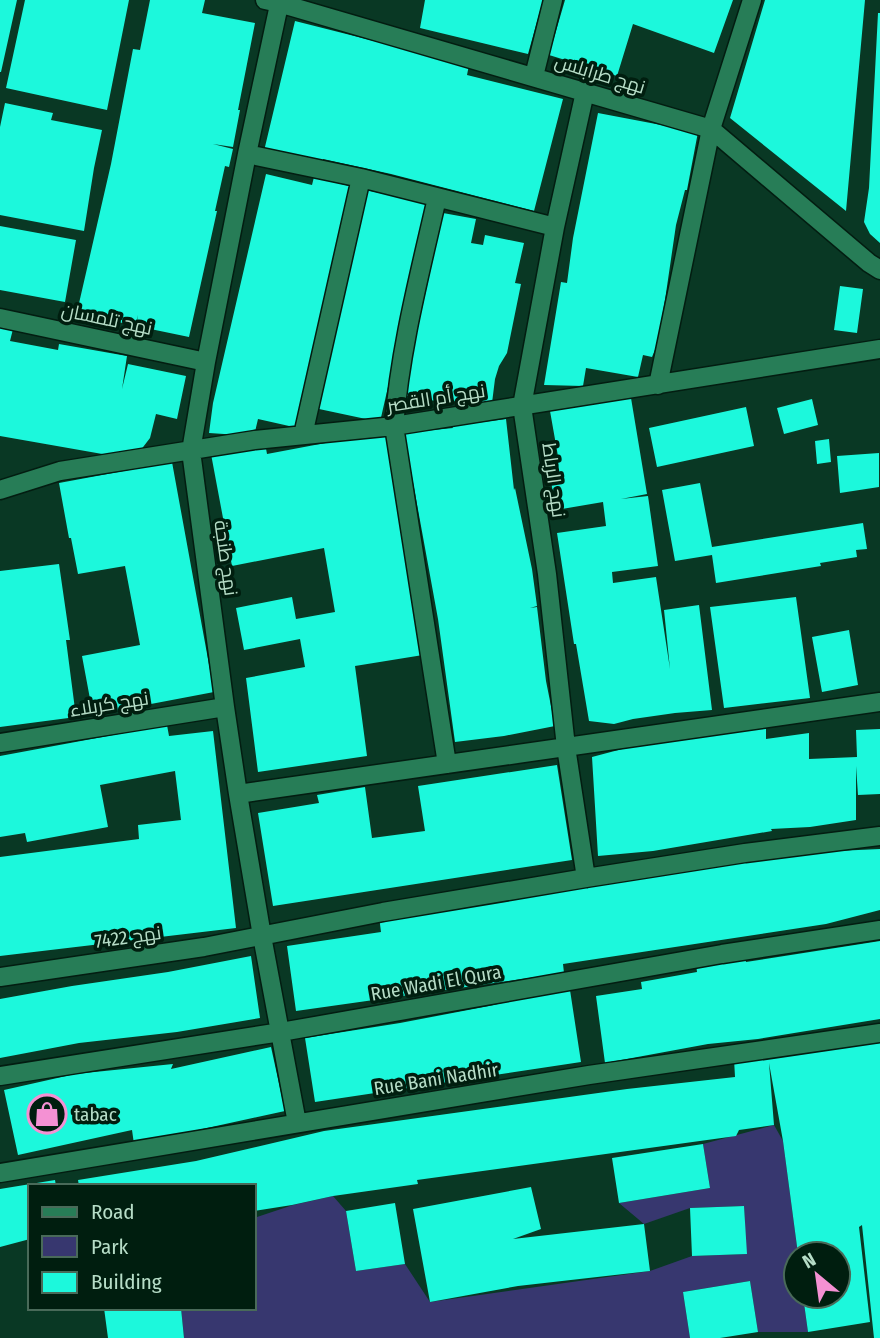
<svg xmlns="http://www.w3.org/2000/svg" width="880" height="1338" viewBox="0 0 880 1338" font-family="'Fira Sans Condensed',Cairo,sans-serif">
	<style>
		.green { fill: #37376f }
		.building { fill: #1cf8dc }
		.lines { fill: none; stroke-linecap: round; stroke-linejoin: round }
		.minor-casing { stroke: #031d11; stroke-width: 21 }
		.minor { stroke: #277d57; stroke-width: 18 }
		.labels { text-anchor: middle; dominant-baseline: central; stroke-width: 7; stroke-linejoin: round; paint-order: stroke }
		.street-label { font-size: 19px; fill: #b6ddc7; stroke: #001e0f }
		.poi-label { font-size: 19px; fill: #b6ddc7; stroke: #001e0f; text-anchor: start }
	</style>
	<rect width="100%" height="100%" fill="#093824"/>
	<path class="green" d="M774 1125 783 1141 798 1254H796V1296H803L808 1332H758L750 1281 683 1292 690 1338H184L181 1308H254V1218L293 1205 333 1196 346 1211 356 1271 405 1264 430 1302 650 1271 692 1256 746 1254 744 1206 690 1208 644 1224 619 1203 710 1188 703 1144Z"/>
	<path class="building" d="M0 0H17L1 72H0Z
		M25 0H129L107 110 6 88Z
		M150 0H205L202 13 255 23 238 110H240L233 147 213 144 233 149 229 167 225 166 215 211H217L189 337 136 326 138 315 135 326 77 312 111 164 133 49 140 50Z
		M425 0H543L528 54 420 28Z
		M565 0H733L714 53 633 24 617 76 549 55Z
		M765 0H865L846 211 730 118Z
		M878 13H880V243L870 234 864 222 869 188Z
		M295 21 469 65 467 75 563 99 534 211 391 174 323 159V161L304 156V158L264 151Z
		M5 103 53 113 51 120 102 130 94 168 84 231 0 215V127Z
		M598 113 698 132 687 190H685L676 225 665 300 657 345 652 357 643 355 638 377 586 368 583 386 544 385 561 282 567 283 573 238Z
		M266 174 312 185 314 177 353 187 298 428 258 419 254 436 209 433 213 403Z
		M366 190 430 204 407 300H405L395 356 380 422 319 409Z
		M443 213 476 219 471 243 483 245 485 235 524 243 515 283 521 284 507 353 499 366 495 379 492 403 449 401 452 385 446 403 403 395Z
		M0 226 76 240 65 302 0 290Z
		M840 286 863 289 857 333 834 330Z
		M0 326 13 329 10 341 58 350 59 344 127 356 122 389 128 364 186 376 177 419 156 414 150 438 137 455H108L0 436Z
		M631 398 647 494 621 499 648 496 658 566 612 572 613 583 656 577 670 669 664 610 699 605 712 710 675 713 633 719 614 724 589 721 576 644H574L557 533 606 526 603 502 556 510 548 464 559 462 550 411Z
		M812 399 818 425 784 434 777 408Z
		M746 407 754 446 657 467 649 428Z
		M506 419 514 490 515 488 532 569 537 606 530 608 537 607 546 681 555 726 504 736 455 742 438 619 404 433 453 428 452 426Z
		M389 431 423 655 355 666 367 756 258 772 246 678 305 667 300 639 244 650 236 608 292 597 296 619 335 612 324 548 232 566 211 454 265 443 267 454Z
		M829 439 831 462 817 464 815 441Z
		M879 453V487L840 493 837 456Z
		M172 462 214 692 93 715 82 656 140 645 125 566 78 574 71 538H69L59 483Z
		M700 483 712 547 863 523 867 549 856 550 857 557 820 563 821 566 716 583 712 555 675 561 662 490Z
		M59 564 70 640H66L76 717 0 727V571Z
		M796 597 810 698 724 708 710 607Z
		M849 630 858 685 822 692 812 637Z
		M766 724V739L809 733V759L857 757 856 730 880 729V794L858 795 856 766V820L810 827 771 829 772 831 653 851 598 856 592 757 675 735Z
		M167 725 169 736 213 731 236 928 0 956V857L139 839 138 825 181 820 175 771 100 785 108 827 27 842 25 833 0 837V756Z
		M557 765 572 860 273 906 258 813 319 803 317 795 365 787 372 838 425 831 418 786Z
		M880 849V910L826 924 563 964 564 973 296 1011 287 946 381 932 379 916 553 892 815 852Z
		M880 941V1019L758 1039 708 1044 605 1063 596 996 642 989 641 982 697 972 696 964 745 956 746 962Z
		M251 956 260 1018 177 1032 79 1043 0 1058V999L72 986 168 972Z
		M570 990 581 1062 315 1102 305 1038 400 1023 489 1006 528 997Z
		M880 1043V1338H874L862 1225 859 1227 870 1322 808 1332 803 1296H838V1254H798L783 1141 769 1063 774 1125 739 1130 736 1136 417 1180 418 1184 333 1196 292 1205 254 1211V1186H79L78 1180 196 1161 324 1131 627 1089 735 1077 734 1059 768 1058 840 1047Z
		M271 1047 285 1111 134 1144 132 1130 18 1155 4 1090 75 1074 173 1064 171 1069Z
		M703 1144 710 1188 619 1203 612 1158Z
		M55 1180 56 1186H30V1239L0 1247V1189Z
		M531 1187 541 1229 513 1239 644 1224 650 1271 518 1286 430 1302 413 1209Z
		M395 1203 405 1264 356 1271 346 1211Z
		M744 1206 747 1254 692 1256 690 1208Z
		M750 1281 758 1332 720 1338H690L683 1292Z
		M104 1308H181L184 1338H108Z"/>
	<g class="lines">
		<g class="minor-casing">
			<path id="minor" d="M265 0 279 3 711 129 869 263 880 270
				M280 0 247 154 206 362 191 451 225 707 238 794 262 936 297 1123
				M534 76 553 0
				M585 92 555 227 522 406 547 574 566 747 586 878
				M247 154 361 178 555 227
				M437 198C420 273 400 348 394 426L447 764
				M0 318 206 362
				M658 385 711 129 752 0
				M303 435 361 178
				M0 490 60 471 255 440 394 426 880 349
				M0 743 225 707
				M238 794 880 702
				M0 977 204 947 383 912 586 878 745 853 880 836
				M0 1076 281 1032 722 954 880 930
				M0 1173 589 1075 880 1033"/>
		</g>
		<use href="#minor" class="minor"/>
	</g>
	<defs>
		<g id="shop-ring" transform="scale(2.0125)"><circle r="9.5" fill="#001e0f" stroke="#f491d3" stroke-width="1.5"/><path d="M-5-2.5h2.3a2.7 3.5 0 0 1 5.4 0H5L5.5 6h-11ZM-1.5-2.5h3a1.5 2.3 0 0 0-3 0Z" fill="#f491d3"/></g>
	</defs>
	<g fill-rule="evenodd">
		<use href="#shop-ring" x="47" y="1114"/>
	</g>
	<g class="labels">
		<g class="street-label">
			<text transform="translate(600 74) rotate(17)">نهج طرابلس</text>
			<text transform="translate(107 319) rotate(12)">نهج تلمسان</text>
			<text transform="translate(436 398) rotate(-9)">نهج أم القصر</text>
			<text transform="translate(554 480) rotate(82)">نهج الرباط</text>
			<text transform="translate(226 558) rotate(82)">نهج طنجة</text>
			<text transform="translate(109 704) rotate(-9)">نهج كربلاء</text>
			<text transform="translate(128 937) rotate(-8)">نهج 7422</text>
			<text transform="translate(436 983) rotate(-10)">Rue Wadi El Qura</text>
			<text transform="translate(436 1079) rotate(-9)">Rue Bani Nadhir</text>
		</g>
		<g class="poi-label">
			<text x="74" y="1114">tabac</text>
		</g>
	</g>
	<rect x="28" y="1184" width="228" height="126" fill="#001e0f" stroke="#496a59" stroke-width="2"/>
	<rect x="42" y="1207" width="35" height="10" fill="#277d57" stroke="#496a59" stroke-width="2"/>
	<text x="91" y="1219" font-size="21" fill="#b6ddc7">Road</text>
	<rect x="42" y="1236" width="35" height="21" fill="#37376f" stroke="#496a59" stroke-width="2"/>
	<text x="91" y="1254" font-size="21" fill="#b6ddc7">Park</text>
	<rect x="42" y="1272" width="35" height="21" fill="#1cf8dc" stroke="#496a59" stroke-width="2"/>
	<text x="91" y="1289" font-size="21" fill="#b6ddc7">Building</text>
	<g transform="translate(817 1275) rotate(331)"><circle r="33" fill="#001e0f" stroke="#496a59" stroke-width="2"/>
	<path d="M0-5L12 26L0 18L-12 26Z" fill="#f491d3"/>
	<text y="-10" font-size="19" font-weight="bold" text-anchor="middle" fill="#b6ddc7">N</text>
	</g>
</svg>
